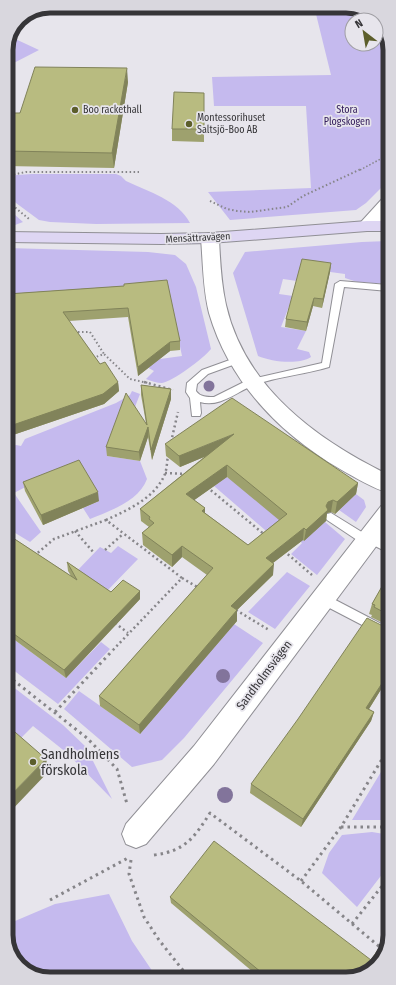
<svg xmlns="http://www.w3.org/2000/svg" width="396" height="985" viewBox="0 0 396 985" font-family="'Fira Sans Condensed',sans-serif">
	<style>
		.green { fill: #c5baee; fill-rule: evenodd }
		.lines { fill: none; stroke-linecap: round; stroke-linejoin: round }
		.lane-casing { stroke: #908f95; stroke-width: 2 }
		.street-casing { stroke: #908f95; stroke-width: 2 }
		.secondary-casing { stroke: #908f95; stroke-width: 2 }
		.path-far3 { stroke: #868589; stroke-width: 1.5; stroke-dasharray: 1.5 2; stroke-linecap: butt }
		.path-far2 { stroke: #868589; stroke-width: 2; stroke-dasharray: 1.5 2.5; stroke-linecap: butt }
		.path-far1 { stroke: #868589; stroke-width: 2.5; stroke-dasharray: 2 3; stroke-linecap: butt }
		.path { stroke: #868589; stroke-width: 3; stroke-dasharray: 2.5 4; stroke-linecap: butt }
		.lane { fill: #fff; fill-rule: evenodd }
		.street { fill: #fff; fill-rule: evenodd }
		.secondary { fill: #ded6f3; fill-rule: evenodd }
		.tree { fill: #82749b }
		.wall { fill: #9ea16e; fill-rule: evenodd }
		.shaded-wall { fill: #81835a }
		.building { fill: #b8bb80; stroke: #81835a; fill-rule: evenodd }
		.poi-dot { fill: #5c5e2b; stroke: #e7e5ec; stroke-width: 1.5 }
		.labels { text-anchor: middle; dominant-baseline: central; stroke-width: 3.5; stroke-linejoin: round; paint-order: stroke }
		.far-poi-label { font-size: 10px; fill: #363538; stroke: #e7e5ec; text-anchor: start }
		.far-park-label { font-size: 10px; fill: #2f1858; stroke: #e7e5ec }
		.far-street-label { font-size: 10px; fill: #363538; stroke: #e7e5ec }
		.street-label { font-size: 12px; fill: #363538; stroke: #e7e5ec }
		.near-poi-label { font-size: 14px; fill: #363538; stroke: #e7e5ec; text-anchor: start }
		.rim { fill: none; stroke: #363538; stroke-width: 5 }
	</style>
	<rect width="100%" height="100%" fill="#e7e5ec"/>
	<path class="green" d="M314 6H349L373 15 388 36V181L366 203 356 210 230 220 208 192 311 188 306 106H214L212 77 331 75ZM352 20H376V44H352Z
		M11 37 39 50 6 67V47Z
		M32 174H116L121 176 126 181C149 192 178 200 190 223L96 224 50 222 39 220 16 203 6 193V177L17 175Z
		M6 207 23 222 7 228Z
		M388 241V284L357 282 345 278V274L301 268 297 281 283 279 279 294 293 296 281 327 306 331 297 349 309 352 311 357C299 365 272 362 258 356L233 273 245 252 362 242Z
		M7 248 148 252 175 255 186 264 196 287 211 349C204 358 172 382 162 383 157 383 151 381 146 379L154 371 138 362 182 356 168 289 7 303Z
		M132 391 140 394 133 412 107 456 140 461 147 479C139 501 110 511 90 519L83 508 99 501 37 481 14 493 41 532 30 542 7 528V448L16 445 21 446 25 439 116 403 130 395Z
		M227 477 325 522 345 539 317 575 291 554 302 543 283 528 272 536 214 486Z
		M356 494 364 500 366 507 356 522 339 510Z
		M118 546 138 559 106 592 76 572 100 547 111 553Z
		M287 572 310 586 275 629 248 612Z
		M234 624 263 643 184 738 162 760 132 767 64 709 79 691 140 734Z
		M8 635 66 678 101 642 110 649 58 704 8 666Z
		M8 683 63 725 86 747 112 799 67 753 33 726 17 742 8 736Z
		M390 757V820H352Z
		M372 832 390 835V864L357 907 322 873 329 853 342 835Z
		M109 894 132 941 157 978 47 979 23 970 8 949V924L55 904Z"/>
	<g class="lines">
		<g class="lane-casing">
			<path id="lane" d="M340 281 388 285V291L344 287 329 367C306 374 276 377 254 385 236 392 220 408 200 402L201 413 200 416H192L190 398 186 392 187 383 202 370 238 357 243 360 241 362 208 374 197 384 196 391C200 397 207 397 214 397L248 380 322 363 335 284Z
				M331 513 365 534C373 531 382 539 389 543V553L371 544 367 546 363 544 327 520 325 517 327 514Z
				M322 593 389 628V639L318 602 316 598 318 594Z"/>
		</g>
		<g class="street-casing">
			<path id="street" d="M388 198V213C380 222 374 233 361 230L359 226 361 222 382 199Z
				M210 233 216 234 219 238C220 260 221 283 226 305 245 388 317 440 389 475V493C372 488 356 478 340 469 280 434 229 382 209 313 203 289 203 263 201 238L204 234Z
				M389 503V529L214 764 146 844 136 848 126 844 122 834 126 824 194 746 381 506Z"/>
		</g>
		<g class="secondary-casing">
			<path id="secondary" d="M367 221H388V231H367L210 243 161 244 7 242V232L161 234 210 233Z"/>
		</g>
		<path class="path-far3" d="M376 34 388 36
			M360 170 388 155"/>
		<path class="path-far2" d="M6 176 26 172H139
			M6 200 29 219
			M210 201 227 209 237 211 250 212 287 207 303 196 361 169
			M74 332H90L104 354
			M93 358 104 354 130 379 148 383"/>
		<path class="path-far1" d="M144 382 173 390
			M171 442 178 412
			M165 473 187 474
			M207 487 265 535
			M106 520C128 510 155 498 165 474 167 468 167 461 168 455
			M75 531 94 553
			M105 550 123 534
			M284 551 312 575
			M34 556 54 539 106 520 182 578 112 651
			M182 578 199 588
			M236 610 269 630
			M115 623 128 633"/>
		<path class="path" d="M8 676 87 738 117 769 127 804
			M55 712 113 650
			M341 827H390
			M154 855C185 851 194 838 210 813L301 881 381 948
			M131 860 129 874 144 917 159 940 189 978
			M301 881 341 827 390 746
			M50 900 128 858
			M352 924 390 876"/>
		<use href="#lane" class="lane"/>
		<use href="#street" class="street"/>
		<use href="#secondary" class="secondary"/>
	</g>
	<g class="tree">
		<circle cx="209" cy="386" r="5.5"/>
		<circle cx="223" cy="676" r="7"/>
		<circle cx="225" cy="795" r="8"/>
	</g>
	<path class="wall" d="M128 82 114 168 6 166V113H20Z
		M204 93V142L172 141V129Z
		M331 263 330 272 322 308 313 306 306 331 285 327 286 319Z
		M124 286 180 341V350L170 351 138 376 128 317 69 321 100 364 118 382 119 391 104 404 7 437V294Z
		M141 385 171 389V399L152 460 148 437 140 461 107 456 106 447 146 423 141 395Z
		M389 409V443L388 413Z
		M165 444 358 483 356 494 335 514 331 512 327 513 326 521 304 541 303 540 273 563V575L237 610V621L140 734 100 706 99 696 207 575 182 557 172 567 143 545 142 533 149 527 141 521 140 509 204 457 180 467 166 456ZM227 477 279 520 248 545 205 513V508L194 500Z
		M23 482 99 501 43 525 25 491Z
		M7 534 71 576 68 571 67 562 111 592 140 599 66 678 8 635Z
		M389 574V626L371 617 372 615 369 614 372 604Z
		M389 629V685L385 683 369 709 374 712 371 721 301 827 250 793 251 784Z
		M170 897 371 960 360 977H259L171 903Z"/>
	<path class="shaded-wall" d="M127 68 128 82 114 168 112 153Z
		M331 263 330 272 322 308 323 299Z
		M314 298 313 306 306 331 307 322Z
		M170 342V351L138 376V367Z
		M118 382 119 391 104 404 7 437V427Z
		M171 389V399L152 460 151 450Z
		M148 427V437L140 461 139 452Z
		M234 434 233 445 180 467 179 456Z
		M227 465V477L186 506V494Z
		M358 483 356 494 335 514 337 502Z
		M98 492 99 501 43 525 41 515Z
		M333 500 331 512 327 513 326 521 304 541 306 530 326 506 328 502Z
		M205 508V519L202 511Z
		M304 528 303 540 265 569 266 558Z
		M182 546V557L172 567V555Z
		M274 564 273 575 230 617 231 606Z
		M140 591V599L66 678 64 670Z
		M237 610V621L140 734 139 725Z
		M388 674 385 683 364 717 366 708Z
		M374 712 371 721 301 827 303 819Z
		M46 759 49 771 8 814V798Z
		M11 866 15 876 8 884V869Z"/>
	<path class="building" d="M35 67 127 68 112 153 6 151V113H20Z
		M174 92 204 93V129H172Z
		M302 259 331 263 323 299 314 298 307 322 286 319Z
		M167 280 180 341 170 342 138 367 128 308 63 312 100 364 105 362 118 382 103 394 7 427V294L124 286V284Z
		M141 385 171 389 151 450 148 427 139 452 106 447 126 393 147 425Z
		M232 398 358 483 337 502 333 500 328 502 326 506 328 510 306 530 304 528 266 558 274 564 231 606 237 610 139 725 99 696 213 568 182 546 172 555 142 533 154 523 149 519 150 517 140 509 234 434 179 456 165 444ZM227 465 287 514 248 545 202 511 205 508 186 494Z
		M79 460 98 492 41 515 23 482Z
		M7 534 77 580 67 562 111 592 123 580 140 591 64 670 7 629Z
		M389 574V615L374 607 375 605 372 604Z
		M367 618 389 629V674H388L366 708 374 712 303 819 251 784 298 719Z
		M8 726 46 759 8 798Z
		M214 841 371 960 390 932V935L381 962 360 977H267L170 897Z
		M8 863 11 866 8 869Z"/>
	<g class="poi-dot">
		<circle cx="75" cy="110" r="4"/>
		<circle cx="189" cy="124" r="4"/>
		<circle cx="33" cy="762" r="4"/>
	</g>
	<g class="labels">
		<g class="far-poi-label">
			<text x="83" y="110">Boo rackethall</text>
			<text x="197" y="118">Montessorihuset<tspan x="197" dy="12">Saltsjö-Boo AB</tspan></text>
		</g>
		<g class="far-park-label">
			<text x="347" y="110">Stora<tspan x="347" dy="12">Plogskogen</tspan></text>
		</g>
		<g class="far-street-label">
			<text transform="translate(198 238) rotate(-3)">Mensättravägen</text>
		</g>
		<g class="street-label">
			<text transform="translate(264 675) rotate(-53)">Sandholmsvägen</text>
		</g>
		<g class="near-poi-label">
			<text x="41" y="754">Sandholmens<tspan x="41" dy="16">förskola</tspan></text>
		</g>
	</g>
	<path d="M0 0H396V985H0ZM50 13H346A37 37 0 0 1 383 50V935A37 37 0 0 1 346 972H50A37 37 0 0 1 13 935V50A37 37 0 0 1 50 13Z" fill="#d9d7de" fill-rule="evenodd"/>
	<path class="rim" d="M50 13H346A37 37 0 0 1 383 50V935A37 37 0 0 1 346 972H50A37 37 0 0 1 13 935V50A37 37 0 0 1 50 13Z"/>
	<g transform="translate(364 32) rotate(329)"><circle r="19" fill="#e7e5ec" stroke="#a09fa4"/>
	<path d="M0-3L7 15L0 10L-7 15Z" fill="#5c5e2b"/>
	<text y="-6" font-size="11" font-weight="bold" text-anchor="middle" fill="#363538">N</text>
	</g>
</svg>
